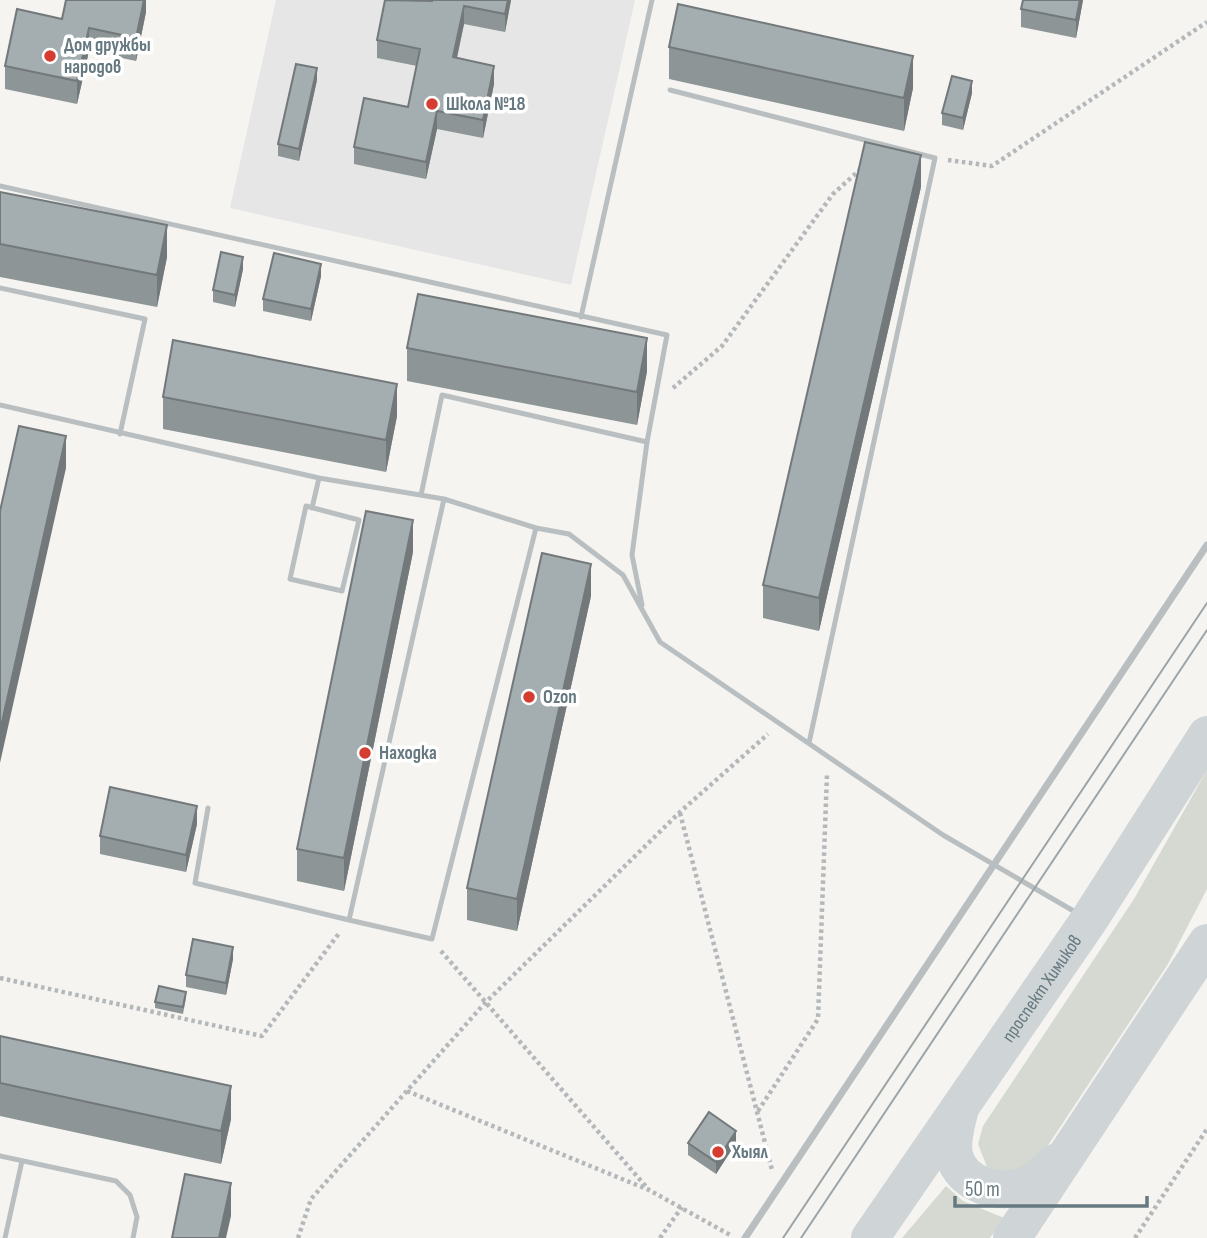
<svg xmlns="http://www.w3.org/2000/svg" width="1207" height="1238" viewBox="0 0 1207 1238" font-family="'Sofia Sans Condensed',sans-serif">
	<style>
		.built { fill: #e5e6e5 }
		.green { fill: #d5d9d1 }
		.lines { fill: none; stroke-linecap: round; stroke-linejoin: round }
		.path { stroke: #b4b8ba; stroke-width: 4.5; stroke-dasharray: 3.5 3.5; stroke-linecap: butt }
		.service { stroke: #b9bfc1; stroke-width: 5 }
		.minor { stroke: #b9bfc1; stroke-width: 7 }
		.primary { stroke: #cfd5d7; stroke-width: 38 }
		.tram { stroke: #9ca4a7; stroke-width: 2 }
		.wall { fill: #8d9597 }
		.shaded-wall { fill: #73797b }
		.building { fill: #a4adb0; stroke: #73797b; stroke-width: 2 }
		.poi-dot { fill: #d53d31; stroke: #fff; stroke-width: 2.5 }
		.labels { text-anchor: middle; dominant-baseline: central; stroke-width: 7; stroke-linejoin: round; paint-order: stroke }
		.poi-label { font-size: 19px; font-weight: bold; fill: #667980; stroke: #fff; text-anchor: start }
		.street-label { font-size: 19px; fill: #667980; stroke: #fff }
	</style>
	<rect width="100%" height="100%" fill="#f5f4f1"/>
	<path class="built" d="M276 0H635L571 285 230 208Z"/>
	<path class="green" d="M1207 770V889L1168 964 1037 1162 1016 1176 987 1167 978 1144 983 1126 1134 899Z
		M946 1186 963 1201 1004 1218 990 1238H902Z"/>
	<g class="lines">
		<path class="path" d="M948 160 992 166 1207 22
			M673 388 722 346 833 194 863 167
			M680 813 772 1170
			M441 951 649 1190
			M0 978 262 1036 340 932
			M407 1091 649 1190 732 1236
			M758 1111 818 1019 827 774
			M298 1238 311 1199 484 1004 680 812 768 734
			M660 1238 682 1207
			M1135 1238 1207 1129"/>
		<path class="service" d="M670 90 935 158 809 743
			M0 186 667 335 647 442 632 555 642 605
			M0 288 145 319 120 434
			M581 317 652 0
			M0 405 319 478 444 499 536 528 569 534 623 575 660 642 943 835 1077 913
			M421 495 442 395 647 442
			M444 499 349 920 432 939 536 528
			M306 506 359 520 342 591 290 579Z
			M312 508 319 478
			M208 808 195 883 349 920
			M0 1156 116 1181 130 1195 137 1217 133 1238
			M5 1238 22 1161"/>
		<path class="minor" d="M745 1238 1207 545"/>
		<g class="primary">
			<path d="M959 1112C956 1126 951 1140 954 1155 961 1185 1000 1196 1026 1185 1038 1180 1047 1170 1057 1162"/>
			<path id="s1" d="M870 1238 1089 920 1207 735"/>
			<path d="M1012 1238 1207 943"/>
		</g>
		<path class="tram" d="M783 1238 1207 603
			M801 1238 1207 630"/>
	</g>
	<path class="wall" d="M146 0V12L136 61 89 51 77 104 5 89V66L62 19Z
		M432 0H511L505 32 464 24 457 58 494 84 483 138 437 129 426 179 354 164V147L408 107 417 66 377 58V40Z
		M1083 0 1076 38 1021 27V9Z
		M669 47 913 88 904 131 669 79Z
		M317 80 299 161 278 156V144Z
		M972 93 963 130 942 125V113Z
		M921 187 819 631 763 618V585Z
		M0 192 167 257 157 307 0 277Z
		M243 269 235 307 213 302V290Z
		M321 276 311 321 263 311V299Z
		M407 348 647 371 637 425 407 381Z
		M163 397 397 416 386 472 163 429Z
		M413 552 344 891 297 881V849Z
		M591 596 517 931 467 920V888Z
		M197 824 186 872 100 854V836Z
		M233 959 226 995 186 987V975Z
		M186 998 183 1014 155 1008V1002Z
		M0 1036 231 1119 221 1164 0 1116Z
		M688 1143H736L716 1174 688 1155Z"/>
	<path class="shaded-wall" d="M144 0H146V12L136 61V38Z
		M508 0H511L505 32V14Z
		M1080 0H1083L1076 38V20Z
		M464 6V24L453 75V57Z
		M89 28V51L77 104V81Z
		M913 56V88L904 131V98Z
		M494 66V84L483 138V120Z
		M317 68V80L299 161V149Z
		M972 81V93L963 130V118Z
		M437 111V129L426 179V162Z
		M921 155V187L819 631V598Z
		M167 225V257L157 307V275Z
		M243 257V269L235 307V295Z
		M321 264V276L311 321V309Z
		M647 338V371L637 425V392Z
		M397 384V416L386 472V440Z
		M66 436V468L0 763V731Z
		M413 520V552L344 891V858Z
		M591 564V596L517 931V899Z
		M197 806V824L186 872V855Z
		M233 947V959L226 995V983Z
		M231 1086V1119L221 1164V1131Z
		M736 1131V1143L716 1174V1162Z
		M231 1183V1216L226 1238H219Z"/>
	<path class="building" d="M66 0H144L136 38 89 28 77 81 5 66 17 9 62 19Z
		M385 0 432 1V0H508L505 14 464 6 453 57 494 66 483 120 437 111 426 162 354 147 364 98 408 107 420 49 377 40Z
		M1023 0H1080L1076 20 1021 9Z
		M678 4 913 56 904 98 669 47Z
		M296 64 317 68 299 149 278 144Z
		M952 76 972 81 963 118 942 113Z
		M865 142 921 155 819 598 763 585Z
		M0 192 167 225 157 275 0 244Z
		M221 252 243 257 235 295 213 290Z
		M274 253 321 264 311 309 263 299Z
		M418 294 647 338 637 392 407 348Z
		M173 340 397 384 386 440 163 397Z
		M19 426 66 436 0 731V511Z
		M366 511 413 520 344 858 297 849Z
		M542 553 591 564 517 899 467 888Z
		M110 787 197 806 186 855 100 836Z
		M193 939 233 947 226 983 186 975Z
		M159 986 186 992 183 1007 155 1002Z
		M0 1036 231 1086 221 1131 0 1083Z
		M709 1112 736 1131 716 1162 688 1143Z
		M185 1174 231 1183 219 1238H172Z"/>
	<g class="poi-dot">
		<circle cx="50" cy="56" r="7"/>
		<circle cx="432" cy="104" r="7"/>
		<circle cx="529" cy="697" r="7"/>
		<circle cx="365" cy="753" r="7"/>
		<circle cx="718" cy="1152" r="7"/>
	</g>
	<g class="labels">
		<g class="poi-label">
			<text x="64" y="45">Дом дружбы<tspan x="64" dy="22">народов</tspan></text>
			<text x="446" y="104">Школа №18</text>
			<text x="543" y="697">Ozon</text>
			<text x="379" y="753">Находка</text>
			<text x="732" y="1152">Хыял</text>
		</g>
		<g class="street-label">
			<text stroke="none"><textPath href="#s1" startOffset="303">проспект Химиков</textPath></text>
		</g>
	</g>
	<path d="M955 1196v10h192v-10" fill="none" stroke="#667980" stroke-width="3.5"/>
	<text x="965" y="1196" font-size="21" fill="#667980" stroke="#ffffff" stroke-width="5" paint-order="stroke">50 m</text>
</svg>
